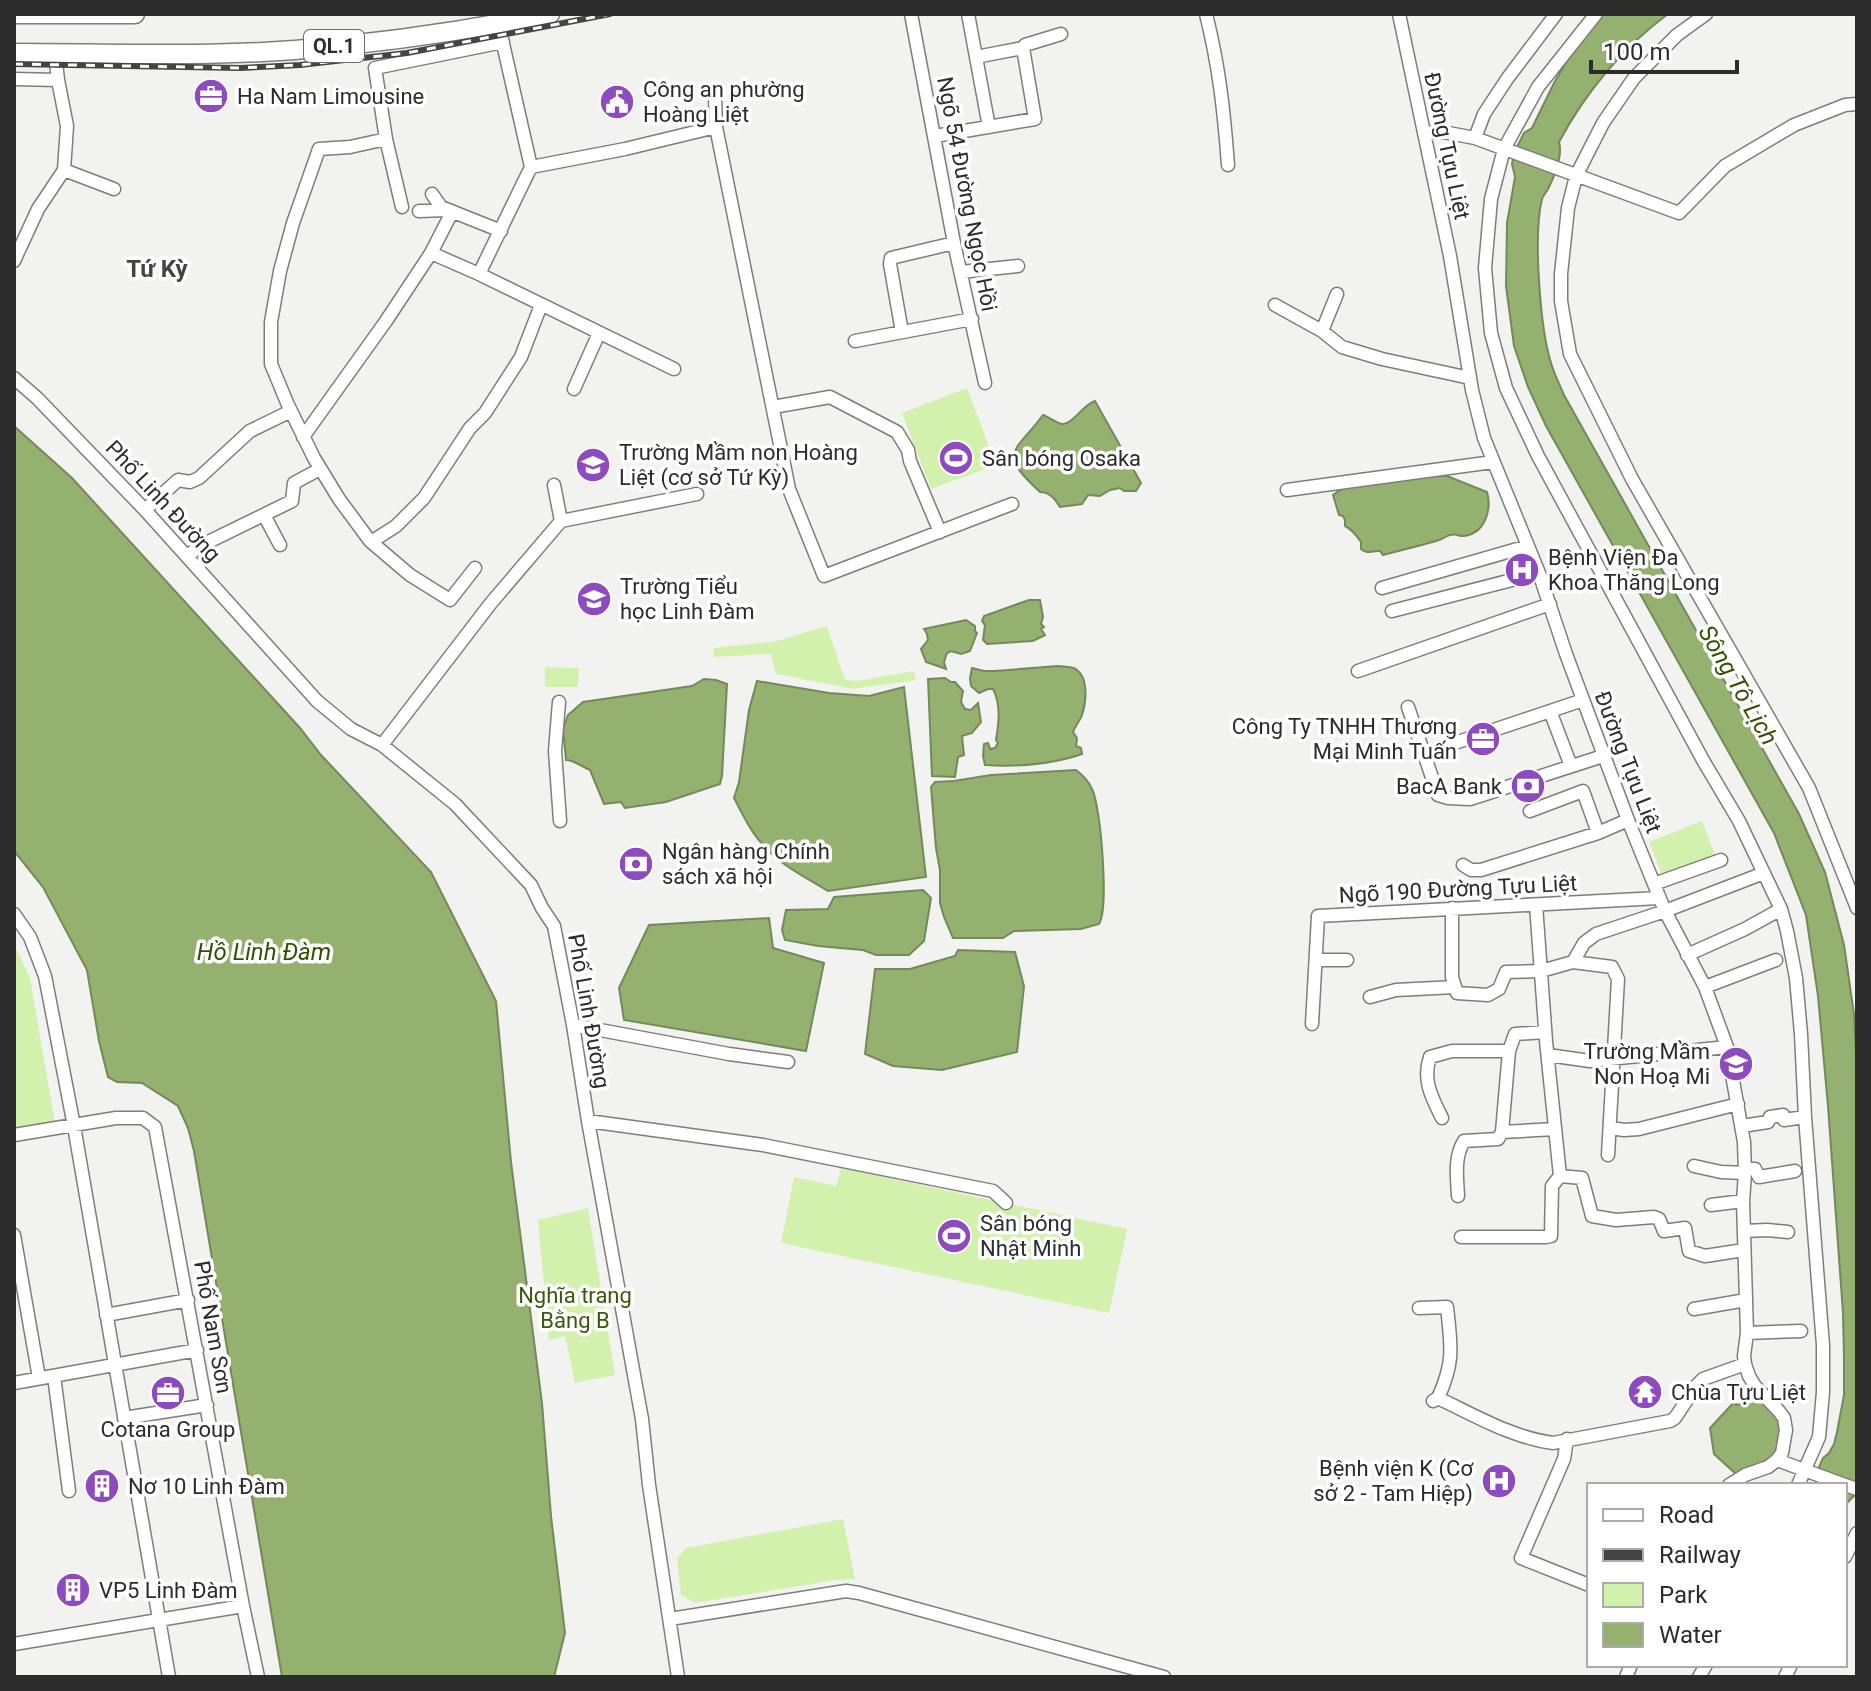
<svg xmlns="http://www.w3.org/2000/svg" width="1871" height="1691" viewBox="0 0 1871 1691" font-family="Roboto,sans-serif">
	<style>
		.green { fill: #d2f1ac }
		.water { fill: #94b16f; stroke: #74895b; stroke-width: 2 }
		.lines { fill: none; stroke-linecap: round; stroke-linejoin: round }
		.minor-casing { stroke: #7d7e7b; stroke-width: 15 }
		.highway-casing { stroke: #7d7e7b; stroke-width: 21 }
		.minor { stroke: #fff; stroke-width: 12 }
		.highway { stroke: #fff; stroke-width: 18 }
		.rail-casing { stroke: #434443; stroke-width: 6 }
		.rail { stroke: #fff; stroke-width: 3; stroke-dasharray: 9; stroke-linecap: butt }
		.labels { text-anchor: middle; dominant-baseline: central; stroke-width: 7; stroke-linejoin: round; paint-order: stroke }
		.shield { fill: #fff; stroke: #6b6b6b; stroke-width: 2 }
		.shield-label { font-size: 20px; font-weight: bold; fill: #2b2c2b }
		.poi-label { font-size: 22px; fill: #2b2c2b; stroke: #fff; text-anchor: start }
		.street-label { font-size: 22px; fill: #2b2c2b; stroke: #fff }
		.park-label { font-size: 22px; fill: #3c560d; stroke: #fff }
		.neighbourhood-label { font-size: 24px; font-weight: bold; fill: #444542; stroke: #fff }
		.water-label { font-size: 24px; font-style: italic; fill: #364f02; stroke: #fff }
	</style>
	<rect width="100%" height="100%" fill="#f2f3f0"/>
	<path class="green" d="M967 388 996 465 931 489 902 413Z
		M827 626 845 680 857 681 914 671 916 680 853 689 776 674 771 654 714 657 713 648 777 641Z
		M545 667 579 668 578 687H545Z
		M1702 821 1716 857 1663 878 1649 842Z
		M14 944 30 978 55 1123 14 1130Z
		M841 1168 1127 1229 1109 1313 781 1243 794 1177 836 1186Z
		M588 1208 615 1375 575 1383 565 1336 549 1340 538 1220Z
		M843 1519 855 1579 836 1580 695 1603 681 1595 677 1559 686 1548Z"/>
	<path class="water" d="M1602 14H1668C1623 47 1585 93 1559 142 1563 156 1555 175 1548 189 1545 194 1544 194 1542 199 1533 235 1540 331 1552 366 1555 376 1560 385 1564 395L1799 814 1825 872 1844 945 1854 1014 1857 1073V1487L1854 1496 1845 1505V1485H1816L1819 1467 1823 1458 1829 1453 1834 1444 1837 1432 1844 1395V1358L1843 1313 1828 1106 1818 996 1806 915 1774 833 1546 426 1528 387 1514 346 1506 286 1507 223 1515 177 1512 164 1514 153 1524 133 1532 128 1555 81 1576 46Z
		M1095 401 1141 483 1136 491H1124L1120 488 1110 490 1100 496 1088 495 1082 504 1060 507C1055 499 1050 492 1040 492 996 451 1015 453 1043 415 1049 417 1056 423 1062 424 1072 425 1084 404 1095 401Z
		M14 426 72 478 300 728 321 755 431 872 496 1001 511 1162 542 1403 551 1516 565 1633 554 1677H282L194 1151 188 1128 178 1106 142 1083 117 1082 108 1077 99 1041 87 970 43 887 14 851Z
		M1410 476H1447L1487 492C1492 510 1485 534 1463 536 1454 536 1459 533 1450 535 1446 536 1443 539 1439 540 1420 546 1401 550 1383 555L1380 551C1373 550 1368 555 1361 549V542C1357 536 1351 529 1345 526V520L1343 516 1339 515 1333 495 1343 488Z
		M1029 600H1040L1043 617 1041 624 1044 627 1041 629 1045 635 1033 641 987 644 983 640 985 625 982 621 984 616Z
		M966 620 975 626V631L977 633 970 651 961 654 951 651 947 653 944 662 946 669 926 662 921 649 928 640 927 634 924 629Z
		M1058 666C1065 667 1073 666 1077 670 1089 679 1086 703 1082 715 1080 721 1075 726 1073 732L1077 738 1076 746 1081 748 1082 754C1050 765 1018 767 985 765L983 756 984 744 988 743 990 749 995 748 998 743 996 740C999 723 1001 704 993 689H988L979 693 971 686 970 678 972 668 984 671H995Z
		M945 678 951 682H955L963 691 961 702 965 709 971 710 978 703 981 722 972 733 962 736 964 755 958 757 955 777 932 776 928 679Z
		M704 679 716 680 727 684 722 776 720 784 666 802 625 808 621 802 604 804 590 770C581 767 575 760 566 760L563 729 568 715 583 702 692 686Z
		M757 681 829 693 869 696 904 687 926 877 828 891C807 878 782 866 765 847 751 833 743 815 734 798L739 782 749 710Z
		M1076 770C1083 775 1088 780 1092 789 1101 806 1109 909 1099 924L1081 929 1014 931 1003 938H953L944 917 940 903V870L936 848 931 787 935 782 954 781 991 775Z
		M923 890 931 898 924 941 909 955H876L863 950 818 946 785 940 782 930 786 910 828 909 834 897Z
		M769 918 773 948 824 963 806 1051 624 1020 619 988 649 925Z
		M958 950 1015 952 1024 986 1017 1052 942 1070 893 1066 865 1054 875 969H910L955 956Z
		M1749 1393 1772 1407 1785 1430 1774 1459 1736 1474 1714 1454 1710 1428 1735 1401 1736 1405 1750 1403Z"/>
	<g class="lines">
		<g class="minor-casing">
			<path id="minor" d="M911 14 954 243 985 383
				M968 14 989 127
				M1206 14C1219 66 1224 111 1228 165
				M1399 14 1450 256 1472 390 1484 438 1539 573 1566 654 1628 820 1665 911 1705 987 1727 1047 1744 1142 1745 1173 1743 1201 1747 1333 1744 1356 1745 1364 1749 1376 1755 1386 1778 1410 1784 1418 1786 1430 1782 1453 1777 1460 1768 1467 1745 1475 1729 1485
				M1596 14 1538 87 1504 149 1491 199 1485 268 1491 333 1506 388 1538 456 1704 762 1739 821 1781 909 1787 931 1796 978 1801 1034 1805 1117 1823 1345V1392L1819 1437 1798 1485
				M1706 14 1677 35 1634 78 1603 123 1576 176 1568 208 1561 274V301L1570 354 1632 479 1809 788 1857 908
				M976 57 1023 48 1025 45 1061 34
				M14 79 58 80
				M715 98 716 127 789 489 824 576 1012 504
				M1425 133 1443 132 1475 138 1679 213 1725 166 1794 125 1845 105 1857 104
				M935 136 1035 119 1023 48
				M1475 138 1484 114 1507 79 1556 14
				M386 139 402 207
				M531 167 625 149 716 127
				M64 170 114 189
				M432 194 441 207 501 231
				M419 211 446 210
				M431 253 479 274 531 167 501 35
				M14 261 38 209 64 170 67 126 58 80 55 53
				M961 272 1018 266
				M479 274 674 369
				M1275 305 1322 331 1342 347 1382 359 1470 378
				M1322 331 1337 294
				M902 332 890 264 891 258 954 243
				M855 341 972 319
				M14 378 37 398 145 510 317 701 351 729 382 745 455 804 531 885 542 908 554 926 573 1025 588 1121 642 1419 649 1485 678 1677
				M574 389 599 333
				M773 407 830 397 897 432 908 450 910 461 940 532
				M303 437 386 321 431 253 452 212
				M554 485 561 521
				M1287 490 1493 462
				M145 510 178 480 190 482 199 478 250 431 291 411
				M264 515 280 545
				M371 542 396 526 424 498 470 428 485 413 521 357 541 305
				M187 557 198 547 292 501 294 483 320 469
				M475 568 450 600 410 575 370 541 339 499 314 458 288 405 271 364V322L280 271 293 223 319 149 350 147 386 139 375 68 503 42
				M1382 588 1528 546
				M1392 611 1539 573
				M1358 671 1550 604
				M559 702 555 751 560 821
				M1408 707 1438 795 1448 798 1470 799 1603 756
				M1550 711 1571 766
				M382 745 491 603 561 521 697 494
				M1446 746 1583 700
				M1530 811 1583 791 1598 833
				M1463 865 1471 870H1481L1598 833 1628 820
				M1654 884 1721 860
				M1452 908V977L1457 993 1488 995 1499 989 1506 972 1541 971 1573 962 1584 943 1596 934 1665 911 1764 873
				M14 914 30 937 45 976 74 1126 169 1677
				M1687 955 1745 929 1781 909
				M1316 960H1347
				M1573 962 1612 967 1618 979 1608 1155
				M1705 987 1776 960
				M1370 997 1396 990 1455 987
				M1312 1024 1318 916 1659 898
				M573 1025 729 1054 788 1062
				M1548 1055 1590 1061 1727 1047
				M1442 1118C1432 1098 1422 1080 1430 1057L1452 1051H1509
				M588 1121 763 1145 993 1191 1006 1203
				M1742 1126 1768 1122 1770 1117 1783 1115 1784 1120 1805 1117
				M1611 1128 1624 1130 1639 1129 1738 1104
				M1502 1132 1509 1051 1515 1034 1545 1032
				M14 1135 116 1118H143L155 1127 243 1606 258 1677
				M1694 1166 1721 1172 1745 1173
				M1745 1169H1755L1759 1177 1795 1171
				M1560 1176 1582 1178 1592 1216 1616 1220 1654 1217 1659 1219 1664 1231 1685 1228 1689 1251 1705 1256 1744 1250
				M1458 1196C1457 1177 1454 1157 1464 1141L1498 1139 1502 1132 1555 1129
				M1711 1205 1743 1201
				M1744 1231 1767 1230 1788 1232
				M14 1235 39 1378
				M1461 1237H1546L1551 1236 1552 1186 1560 1176 1546 1041 1536 905
				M1419 1308 1447 1307C1451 1346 1455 1361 1438 1398L1433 1401
				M1694 1309 1746 1300
				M106 1315 188 1300
				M1747 1333 1801 1331
				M54 1376 69 1491
				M14 1383 197 1350
				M1438 1398C1474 1415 1513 1438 1553 1443L1670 1421 1675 1418 1696 1386 1703 1379 1745 1364
				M124 1418 207 1405
				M1567 1439 1564 1459 1521 1558 1589 1585
				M1777 1460 1845 1485
				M1845 1485 1857 1489
				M1845 1557 1857 1533
				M670 1619 846 1591 859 1593 1164 1677
				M14 1644 243 1606
				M1626 1677 1631 1665
				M1699 1677 1706 1665
				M1785 1677 1791 1665"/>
		</g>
		<g class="highway-casing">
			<path id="highway" d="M14 14H135
				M14 53C108 53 202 57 295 50 381 43 465 31 550 14"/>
		</g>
		<use href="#minor" class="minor"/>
		<use href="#highway" class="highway"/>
		<g class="rail-casing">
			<path id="rail" d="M14 64 240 68 300 65 407 53 610 14"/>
		</g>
		<use href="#rail" class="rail"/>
	</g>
	<defs>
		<g id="office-disc" transform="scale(1.8)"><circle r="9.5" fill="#8d4bbf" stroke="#fff"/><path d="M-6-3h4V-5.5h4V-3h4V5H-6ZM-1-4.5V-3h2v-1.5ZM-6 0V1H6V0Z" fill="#fff"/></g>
		<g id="civic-disc" transform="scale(1.8)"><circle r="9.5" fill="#8d4bbf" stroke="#fff"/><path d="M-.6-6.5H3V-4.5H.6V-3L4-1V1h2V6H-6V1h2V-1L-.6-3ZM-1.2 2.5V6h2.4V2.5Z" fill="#fff"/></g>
		<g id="stadium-disc" transform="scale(1.8)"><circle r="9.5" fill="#8d4bbf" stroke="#fff"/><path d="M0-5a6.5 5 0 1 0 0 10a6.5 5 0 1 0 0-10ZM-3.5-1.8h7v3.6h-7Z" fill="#fff"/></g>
		<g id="school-disc" transform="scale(1.8)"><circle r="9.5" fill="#8d4bbf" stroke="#fff"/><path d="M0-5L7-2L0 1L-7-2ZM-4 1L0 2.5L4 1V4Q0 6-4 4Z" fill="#fff"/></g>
		<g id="hospital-disc" transform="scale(1.8)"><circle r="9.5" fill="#8d4bbf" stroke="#fff"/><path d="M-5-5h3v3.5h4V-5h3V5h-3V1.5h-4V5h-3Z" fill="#fff"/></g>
		<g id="bank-disc" transform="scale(1.8)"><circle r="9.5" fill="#8d4bbf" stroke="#fff"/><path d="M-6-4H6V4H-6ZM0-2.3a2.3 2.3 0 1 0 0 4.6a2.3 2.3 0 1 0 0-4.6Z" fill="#fff"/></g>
		<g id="temple-disc" transform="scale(1.8)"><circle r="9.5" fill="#8d4bbf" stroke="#fff"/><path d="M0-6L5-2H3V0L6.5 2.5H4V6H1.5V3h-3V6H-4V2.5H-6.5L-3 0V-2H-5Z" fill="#fff"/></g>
		<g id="building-disc" transform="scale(1.8)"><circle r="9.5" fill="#8d4bbf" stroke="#fff"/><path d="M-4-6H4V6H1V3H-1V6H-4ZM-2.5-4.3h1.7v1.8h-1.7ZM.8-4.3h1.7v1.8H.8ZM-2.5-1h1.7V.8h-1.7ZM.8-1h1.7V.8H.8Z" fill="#fff"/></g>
	</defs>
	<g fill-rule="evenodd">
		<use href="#office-disc" x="211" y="96"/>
		<use href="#civic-disc" x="617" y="102"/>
		<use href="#stadium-disc" x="956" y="458"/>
		<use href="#school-disc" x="593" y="465"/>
		<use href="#hospital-disc" x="1522" y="570"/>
		<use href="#school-disc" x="594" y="599"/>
		<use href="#office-disc" x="1483" y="739"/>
		<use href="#bank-disc" x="1528" y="786"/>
		<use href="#bank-disc" x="636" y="864"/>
		<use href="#school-disc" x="1736" y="1064"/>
		<use href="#stadium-disc" x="954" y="1236"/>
		<use href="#temple-disc" x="1645" y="1392"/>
		<use href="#office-disc" x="168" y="1393"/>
		<use href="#hospital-disc" x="1499" y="1481"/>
		<use href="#building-disc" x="102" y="1486"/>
		<use href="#building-disc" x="73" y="1590"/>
	</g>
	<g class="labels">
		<rect class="shield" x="304" y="30" width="60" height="32" rx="6"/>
		<g class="shield-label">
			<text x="334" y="46">QL.1</text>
		</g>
		<g class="poi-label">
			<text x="643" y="89">Công an phường<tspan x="643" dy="25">Hoàng Liệt</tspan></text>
			<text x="237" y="96">Ha Nam Limousine</text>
			<text x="619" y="452">Trường Mầm non Hoàng<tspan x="619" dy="25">Liệt (cơ sở Tứ Kỳ)</tspan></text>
			<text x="982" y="458">Sân bóng Osaka</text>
			<text x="1548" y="557">Bệnh Viện Đa<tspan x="1548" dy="25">Khoa Thăng Long</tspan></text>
			<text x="620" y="586">Trường Tiểu<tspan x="620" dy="25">học Linh Đàm</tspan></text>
			<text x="1457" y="726" text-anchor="end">Công Ty TNHH Thương<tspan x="1457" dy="25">Mại Minh Tuấn</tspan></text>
			<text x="1502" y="786" text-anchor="end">BacA Bank</text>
			<text x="662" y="851">Ngân hàng Chính<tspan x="662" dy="25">sách xã hội</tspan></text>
			<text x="1710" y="1051" text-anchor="end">Trường Mầm<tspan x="1710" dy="25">Non Hoạ Mi</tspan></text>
			<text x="980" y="1223">Sân bóng<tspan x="980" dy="25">Nhật Minh</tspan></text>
			<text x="1671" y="1392">Chùa Tựu Liệt</text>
			<text x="168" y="1429" text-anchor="middle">Cotana Group</text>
			<text x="1473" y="1468" text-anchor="end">Bệnh viện K (Cơ<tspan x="1473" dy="25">sở 2 - Tam Hiệp)</tspan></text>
			<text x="128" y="1486">Nơ 10 Linh Đàm</text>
			<text x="99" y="1590">VP5 Linh Đàm</text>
		</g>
		<g class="street-label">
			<text transform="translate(1447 146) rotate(78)">Đường Tựu Liệt</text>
			<text transform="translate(967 194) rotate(79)">Ngõ 54 Đường Ngọc Hồi</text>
			<text transform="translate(163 501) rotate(47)">Phố Linh Đường</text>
			<text transform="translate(1628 762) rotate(69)">Đường Tựu Liệt</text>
			<text transform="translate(1458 889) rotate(-3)">Ngõ 190 Đường Tựu Liệt</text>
			<text transform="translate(589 1011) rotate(80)">Phố Linh Đường</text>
			<text transform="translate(213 1327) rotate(80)">Phố Nam Sơn</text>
		</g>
		<g class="park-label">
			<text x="575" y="1295">Nghĩa trang<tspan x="575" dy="25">Bằng B</tspan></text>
		</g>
		<g class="neighbourhood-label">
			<text x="157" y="269">Tứ Kỳ</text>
		</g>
		<g class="water-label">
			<text transform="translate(1738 685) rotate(60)">Sông Tô Lịch</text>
			<text x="264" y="952">Hồ Linh Đàm</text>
		</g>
	</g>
	<rect width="1871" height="1691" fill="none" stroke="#2b2c2b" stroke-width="32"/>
	<rect x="1587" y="1483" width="260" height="184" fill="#ffffff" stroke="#aaabaa" stroke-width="2"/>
	<rect x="1603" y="1509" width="40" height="12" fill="#ffffff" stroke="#aaabaa" stroke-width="2"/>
	<text x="1659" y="1523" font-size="24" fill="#2b2c2b">Road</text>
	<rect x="1603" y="1549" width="40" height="12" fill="#434443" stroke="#aaabaa" stroke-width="2"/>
	<text x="1659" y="1563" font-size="24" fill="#2b2c2b">Railway</text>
	<rect x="1603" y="1583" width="40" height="24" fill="#d2f1ac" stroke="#aaabaa" stroke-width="2"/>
	<text x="1659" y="1603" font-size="24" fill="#2b2c2b">Park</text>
	<rect x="1603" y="1623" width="40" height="24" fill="#94b16f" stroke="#aaabaa" stroke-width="2"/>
	<text x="1659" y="1643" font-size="24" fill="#2b2c2b">Water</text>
	<path d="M1591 60v12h146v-12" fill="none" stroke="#2b2c2b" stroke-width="4"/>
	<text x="1603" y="60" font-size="24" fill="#2b2c2b" stroke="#ffffff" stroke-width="6" paint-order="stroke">100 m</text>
</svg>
